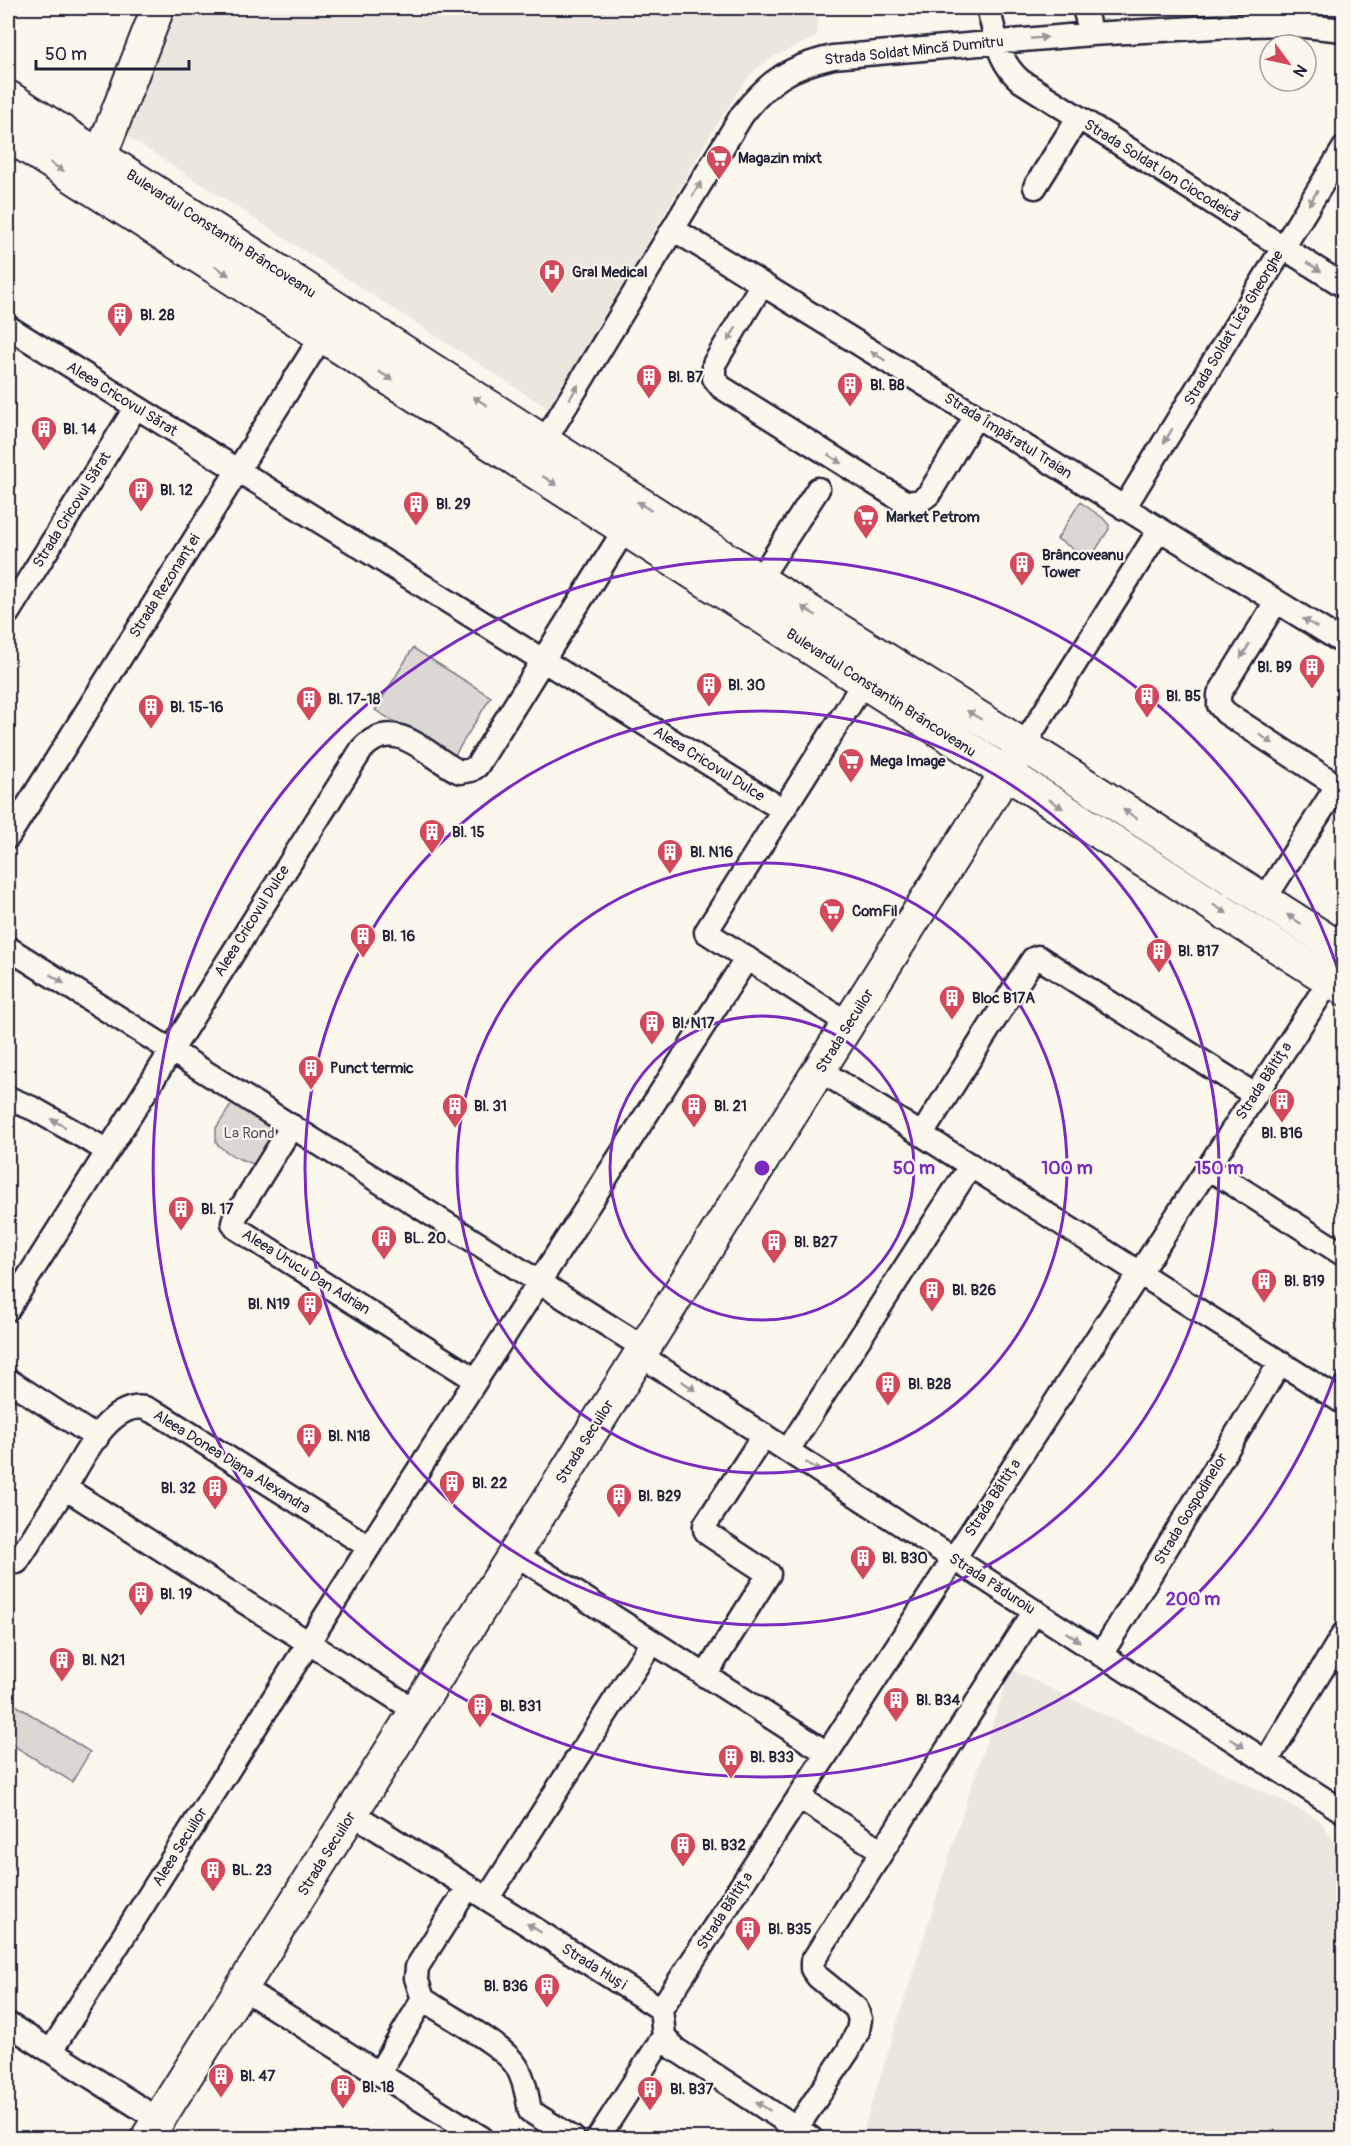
<svg xmlns="http://www.w3.org/2000/svg" width="1351" height="2146" viewBox="0 0 1351 2146" font-family="Pangolin,sans-serif">
	<style>
		.built { fill: #ebe7df }
		.green { fill: #dbd8d3; stroke: #7e7d87; stroke-width: 1.5 }
		.lines { fill: none; stroke-linecap: round; stroke-linejoin: round }
		.street-casing { stroke: #22223b; stroke-width: 27 }
		.secondary-casing { stroke: #22223b; stroke-width: 36 }
		.street { stroke: #fbf7ec; stroke-width: 22 }
		.secondary { stroke: #fbf7ec; stroke-width: 32 }
		.oneway { fill: #99979c }
		.ring { fill: none; stroke: #7b2cbf; stroke-width: 3 }
		.labels { text-anchor: middle; dominant-baseline: central; stroke-width: 4.5; stroke-linejoin: round; paint-order: stroke }
		.street-label { font-size: 15px; fill: #22223b; stroke: #fbf7ec }
		.poi-label { font-size: 15px; font-weight: bold; fill: #22223b; stroke: #fbf7ec; text-anchor: start }
		.park-label { font-size: 15px; fill: #505061; stroke: #fbf7ec }
		.centre { fill: #7b2cbf; stroke: #fbf7ec; stroke-width: 3 }
		.ring-label { font-size: 18px; text-anchor: middle; font-weight: bold; fill: #7b2cbf; stroke: #fbf7ec; stroke-width: 4.5; stroke-linejoin: round; paint-order: stroke }
	</style>
	<rect width="100%" height="100%" fill="#fbf7ec"/>
	<filter id="ink" filterUnits="userSpaceOnUse"><feTurbulence type="fractalNoise" baseFrequency=".0167" numOctaves="2"/><feDisplacementMap in="SourceGraphic" scale="12" xChannelSelector="R" yChannelSelector="G"/><feConvolveMatrix kernelMatrix="1 2 1 2 8 2 1 2 1" color-interpolation-filters="sRGB"/></filter>
	<g filter="url(#ink)">
		<path class="built" d="M176 8H820L816 37 771 58 752 73 737 93 708 139 550 410 124 134Z
			M1011 1669 1319 1819 1343 1856V2138H861L968 1796Z"/>
		<path class="green" d="M1080 502 1103 518 1109 525V529L1090 559 1057 539Z
			M413 648 491 697 453 758 375 710Z
			M239 1093 292 1126 267 1167C247 1163 230 1157 216 1143V1128Z
			M8 1700 90 1752 72 1782 8 1742Z"/>
		<g class="lines">
			<g class="street-casing">
				<path id="street" d="M988 8C996 36 998 62 1021 81L1344 286
					M1084 8 1091 34
					M1035 187 1078 118
					M673 229 1344 643
					M762 284 714 364V378L721 387 903 501C915 504 920 502 929 494L976 416
					M8 327 783 810
					M544 442 742 115C769 80 790 67 833 57L1091 34 1250 25 1285 24 1344 30
					M1124 508 1344 148
					M759 580 818 489
					M1276 602 1219 694V705L1226 713 1344 790
					M8 613 136 407
					M1023 746 1159 530
					M8 837 322 336
					M1264 900 1337 786
					M8 948 644 1348
					M849 1024 706 932 864 682
					M820 1070 1344 1403
					M8 1098 34 1109 108 1151
					M292 1126 234 1219 233 1223 236 1228 476 1380
					M922 1134 1033 959 1038 957 1255 1095
					M1208 1168 1344 1255
					M8 1309 362 749C396 713 428 758 460 772L471 770 477 766 625 529
					M640 1355 1344 1812
					M8 1380 97 1438
					M788 1450 971 1165
					M65 1488C81 1462 108 1401 145 1408 150 1410 157 1414 162 1416L369 1547
					M515 1554 827 1753
					M8 1556 17 1562 65 1488 416 1711
					M1101 1655 1280 1363
					M705 1676 769 1574 708 1534 705 1530V1525L764 1435
					M1266 1762 1344 1633
					M799 1797 882 1851
					M352 1813 661 2009 664 2036 675 2049 811 2138
					M487 1899 652 1642
					M242 1988 482 2138
					M423 1999C447 2016 504 2045 517 2067 525 2080 527 2096 530 2111L573 2138
					M661 2009 1330 980
					M8 2024 159 2120
					M51 2051 369 1547 747 958
					M379 2073 423 1999 416 1978 417 1967 468 1887
					M796 2129 848 2051 858 2031 860 2019 856 2008 818 1977 812 1969V1962L1035 1611
					M598 2138 664 2036"/>
			</g>
			<g class="secondary-casing">
				<path id="secondary" d="M8 97 759 580 1053 764 1344 951
					M8 135 1344 989
					M100 157 158 8
					M147 2138 1023 746"/>
			</g>
			<use href="#street" class="street"/>
			<use href="#secondary" class="secondary"/>
		</g>
		<defs><path id="oneway-solid" d="M-6-.8H1V-3.2L6.5 0L1 3.2V.8H-6Z" transform="scale(1.5)"/></defs>
		<g class="oneway">
			<use href="#oneway-solid" transform="translate(1039 38) rotate(-5)"/>
			<use href="#oneway-solid" transform="translate(57 167) rotate(33)"/>
			<use href="#oneway-solid" transform="translate(697 189) rotate(-59)"/>
			<use href="#oneway-solid" transform="translate(1313 198) rotate(121)"/>
			<use href="#oneway-solid" transform="translate(1314 267) rotate(32)"/>
			<use href="#oneway-solid" transform="translate(222 271) rotate(33)"/>
			<use href="#oneway-solid" transform="translate(732 334) rotate(121)"/>
			<use href="#oneway-solid" transform="translate(878 356) rotate(-148)"/>
			<use href="#oneway-solid" transform="translate(386 376) rotate(32)"/>
			<use href="#oneway-solid" transform="translate(574 392) rotate(-59)"/>
			<use href="#oneway-solid" transform="translate(480 401) rotate(-147)"/>
			<use href="#oneway-solid" transform="translate(1168 436) rotate(121)"/>
			<use href="#oneway-solid" transform="translate(835 459) rotate(32)"/>
			<use href="#oneway-solid" transform="translate(550 481) rotate(33)"/>
			<use href="#oneway-solid" transform="translate(644 506) rotate(-147)"/>
			<use href="#oneway-solid" transform="translate(809 611) rotate(-148)"/>
			<use href="#oneway-solid" transform="translate(1310 623) rotate(-148)"/>
			<use href="#oneway-solid" transform="translate(1245 651) rotate(122)"/>
			<use href="#oneway-solid" transform="translate(974 715) rotate(-148)"/>
			<use href="#oneway-solid" transform="translate(1266 739) rotate(33)"/>
			<use href="#oneway-solid" transform="translate(1056 804) rotate(33)"/>
			<use href="#oneway-solid" transform="translate(1130 814) rotate(-147)"/>
			<use href="#oneway-solid" transform="translate(1220 909) rotate(33)"/>
			<use href="#oneway-solid" transform="translate(1294 919) rotate(-147)"/>
			<use href="#oneway-solid" transform="translate(57 979) rotate(32)"/>
			<use href="#oneway-solid" transform="translate(58 1123) rotate(-151)"/>
			<use href="#oneway-solid" transform="translate(689 1386) rotate(33)"/>
			<use href="#oneway-solid" transform="translate(813 1467) rotate(33)"/>
			<use href="#oneway-solid" transform="translate(1073 1637) rotate(33)"/>
			<use href="#oneway-solid" transform="translate(1237 1743) rotate(33)"/>
			<use href="#oneway-solid" transform="translate(534 1928) rotate(-148)"/>
			<use href="#oneway-solid" transform="translate(763 2106) rotate(-147)"/>
		</g>
	</g>
	<g class="ring">
		<circle cx="762" cy="1168" r="152"/>
		<circle cx="762" cy="1168" r="305"/>
		<circle cx="762" cy="1168" r="457"/>
		<path d="M1343 1351A609 609 0 1 1 1343 985"/>
	</g>
	<defs>
		<g id="supermarket-pin" transform="scale(1.35)"><path d="M0 17L-7.5 6A9.5 9.5 0 1 1 7.5 6Z" fill="#d1495b" stroke="#fbf7ec"/><path d="M-6-5.5h2.5l.6 2H6L4.5 2H-2.5L-4.4-4H-6ZM-1.5 3.2a1.3 1.3 0 1 0 .1 0ZM3 3.2a1.3 1.3 0 1 0 .1 0Z" fill="#fff"/></g>
		<g id="hospital-pin" transform="scale(1.35)"><path d="M0 17L-7.5 6A9.5 9.5 0 1 1 7.5 6Z" fill="#d1495b" stroke="#fbf7ec"/><path d="M-5-5h3v3.5h4V-5h3V5h-3V1.5h-4V5h-3Z" fill="#fff"/></g>
		<g id="building-pin" transform="scale(1.35)"><path d="M0 17L-7.5 6A9.5 9.5 0 1 1 7.5 6Z" fill="#d1495b" stroke="#fbf7ec"/><path d="M-4-6H4V6H1V3H-1V6H-4ZM-2.5-4.3h1.7v1.8h-1.7ZM.8-4.3h1.7v1.8H.8ZM-2.5-1h1.7V.8h-1.7ZM.8-1h1.7V.8H.8Z" fill="#fff"/></g>
	</defs>
	<g fill-rule="evenodd">
		<use href="#supermarket-pin" x="719" y="158"/>
		<use href="#hospital-pin" x="552" y="272"/>
		<use href="#building-pin" x="120" y="315"/>
		<use href="#building-pin" x="649" y="377"/>
		<use href="#building-pin" x="850" y="385"/>
		<use href="#building-pin" x="44" y="429"/>
		<use href="#building-pin" x="141" y="490"/>
		<use href="#building-pin" x="416" y="504"/>
		<use href="#supermarket-pin" x="866" y="517"/>
		<use href="#building-pin" x="1022" y="564"/>
		<use href="#building-pin" x="1312" y="667"/>
		<use href="#building-pin" x="709" y="685"/>
		<use href="#building-pin" x="1147" y="696"/>
		<use href="#building-pin" x="309" y="699"/>
		<use href="#building-pin" x="151" y="707"/>
		<use href="#supermarket-pin" x="851" y="761"/>
		<use href="#building-pin" x="432" y="832"/>
		<use href="#building-pin" x="670" y="852"/>
		<use href="#supermarket-pin" x="832" y="911"/>
		<use href="#building-pin" x="363" y="936"/>
		<use href="#building-pin" x="1159" y="951"/>
		<use href="#building-pin" x="952" y="998"/>
		<use href="#building-pin" x="652" y="1023"/>
		<use href="#building-pin" x="311" y="1068"/>
		<use href="#building-pin" x="1282" y="1101"/>
		<use href="#building-pin" x="455" y="1106"/>
		<use href="#building-pin" x="694" y="1106"/>
		<use href="#building-pin" x="181" y="1209"/>
		<use href="#building-pin" x="384" y="1238"/>
		<use href="#building-pin" x="774" y="1242"/>
		<use href="#building-pin" x="1264" y="1281"/>
		<use href="#building-pin" x="932" y="1290"/>
		<use href="#building-pin" x="310" y="1304"/>
		<use href="#building-pin" x="888" y="1384"/>
		<use href="#building-pin" x="309" y="1436"/>
		<use href="#building-pin" x="452" y="1483"/>
		<use href="#building-pin" x="215" y="1488"/>
		<use href="#building-pin" x="619" y="1496"/>
		<use href="#building-pin" x="863" y="1558"/>
		<use href="#building-pin" x="141" y="1594"/>
		<use href="#building-pin" x="62" y="1660"/>
		<use href="#building-pin" x="896" y="1700"/>
		<use href="#building-pin" x="480" y="1706"/>
		<use href="#building-pin" x="731" y="1757"/>
		<use href="#building-pin" x="683" y="1845"/>
		<use href="#building-pin" x="213" y="1870"/>
		<use href="#building-pin" x="748" y="1929"/>
		<use href="#building-pin" x="547" y="1986"/>
		<use href="#building-pin" x="221" y="2076"/>
		<use href="#building-pin" x="343" y="2087"/>
		<use href="#building-pin" x="650" y="2089"/>
	</g>
	<g class="labels">
		<g class="street-label">
			<text transform="translate(914 51) rotate(-6)">Strada Soldat Mincă Dumitru</text>
			<text transform="translate(1162 171) rotate(32)">Strada Soldat Ion Ciocodeică</text>
			<text transform="translate(221 234) rotate(33)">Bulevardul Constantin Brâncoveanu</text>
			<text transform="translate(1234 328) rotate(-59)">Strada Soldat Lică Gheorghe</text>
			<text transform="translate(122 399) rotate(32)">Aleea Cricovul Sărat</text>
			<text transform="translate(1008 436) rotate(32)">Strada Împăratul Traian</text>
			<text transform="translate(72 510) rotate(-58)">Strada Cricovul Sărat</text>
			<text transform="translate(165 586) rotate(-58)">Strada Rezonanței</text>
			<text transform="translate(881 693) rotate(33)">Bulevardul Constantin Brâncoveanu</text>
			<text transform="translate(709 764) rotate(32)">Aleea Cricovul Dulce</text>
			<text transform="translate(252 921) rotate(-58)">Aleea Cricovul Dulce</text>
			<text transform="translate(845 1031) rotate(-58)">Strada Secuilor</text>
			<text transform="translate(1264 1081) rotate(-57)">Strada Băltița</text>
			<text transform="translate(306 1272) rotate(32)">Aleea Urucu Dan Adrian</text>
			<text transform="translate(585 1442) rotate(-58)">Strada Secuilor</text>
			<text transform="translate(232 1462) rotate(32)">Aleea Donea Diana Alexandra</text>
			<text transform="translate(993 1498) rotate(-57)">Strada Băltița</text>
			<text transform="translate(1191 1509) rotate(-59)">Strada Gospodinelor</text>
			<text transform="translate(992 1584) rotate(33)">Strada Păduroiu</text>
			<text transform="translate(180 1847) rotate(-58)">Aleea Secuilor</text>
			<text transform="translate(327 1854) rotate(-58)">Strada Secuilor</text>
			<text transform="translate(725 1911) rotate(-57)">Strada Băltița</text>
			<text transform="translate(594 1967) rotate(32)">Strada Huși</text>
		</g>
		<g class="poi-label">
			<text x="738" y="158">Magazin mixt</text>
			<text x="572" y="272">Gral Medical</text>
			<text x="140" y="315">Bl. 28</text>
			<text x="668" y="377">Bl. B7</text>
			<text x="870" y="385">Bl. B8</text>
			<text x="63" y="429">Bl. 14</text>
			<text x="160" y="490">Bl. 12</text>
			<text x="436" y="504">Bl. 29</text>
			<text x="886" y="517">Market Petrom</text>
			<text x="1042" y="555">Brâncoveanu<tspan x="1042" dy="17">Tower</tspan></text>
			<text x="1292" y="667" text-anchor="end">Bl. B9</text>
			<text x="728" y="685">Bl. 30</text>
			<text x="1166" y="696">Bl. B5</text>
			<text x="328" y="699">Bl. 17-18</text>
			<text x="170" y="707">Bl. 15-16</text>
			<text x="870" y="761">Mega Image</text>
			<text x="452" y="832">Bl. 15</text>
			<text x="690" y="852">Bl. N16</text>
			<text x="852" y="911">ComFil</text>
			<text x="382" y="936">Bl. 16</text>
			<text x="1178" y="951">Bl. B17</text>
			<text x="972" y="998">Bloc B17A</text>
			<text x="672" y="1023">Bl. N17</text>
			<text x="330" y="1068">Punct termic</text>
			<text x="474" y="1106">Bl. 31</text>
			<text x="714" y="1106">Bl. 21</text>
			<text x="1282" y="1133" text-anchor="middle">Bl. B16</text>
			<text x="201" y="1209">Bl. 17</text>
			<text x="404" y="1238">BL. 20</text>
			<text x="794" y="1242">Bl. B27</text>
			<text x="1284" y="1281">Bl. B19</text>
			<text x="952" y="1290">Bl. B26</text>
			<text x="290" y="1304" text-anchor="end">Bl. N19</text>
			<text x="908" y="1384">Bl. B28</text>
			<text x="328" y="1436">Bl. N18</text>
			<text x="472" y="1483">Bl. 22</text>
			<text x="196" y="1488" text-anchor="end">Bl. 32</text>
			<text x="638" y="1496">Bl. B29</text>
			<text x="882" y="1558">Bl. B30</text>
			<text x="160" y="1594">Bl. 19</text>
			<text x="82" y="1660">Bl. N21</text>
			<text x="916" y="1700">Bl. B34</text>
			<text x="500" y="1706">Bl. B31</text>
			<text x="750" y="1757">Bl. B33</text>
			<text x="702" y="1845">Bl. B32</text>
			<text x="232" y="1870">BL. 23</text>
			<text x="768" y="1929">Bl. B35</text>
			<text x="528" y="1986" text-anchor="end">Bl. B36</text>
			<text x="240" y="2076">Bl. 47</text>
			<text x="362" y="2087">Bl. 18</text>
			<text x="670" y="2089">Bl. B37</text>
		</g>
		<g class="park-label">
			<text x="249" y="1133">La Rond</text>
		</g>
	</g>
	<circle cx="762" cy="1168" r="9" class="centre"/>
	<g class="ring-label">
		<text x="914" y="1174">50 m</text>
		<text x="1067" y="1174">100 m</text>
		<text x="1219" y="1174">150 m</text>
		<text x="1193" y="1605">200 m</text>
	</g>
	<rect width="1351" height="2146" fill="none" stroke="#fbf7ec" stroke-width="30"/>
	<rect x="15" y="15" width="1321" height="2116" fill="none" stroke="#22223b" stroke-width="2" filter="url(#ink)"/>
	<g transform="translate(1288 63) rotate(123)"><circle r="28" fill="#fbf7ec" stroke="#a4a2a5" stroke-width="1.5"/>
	<path d="M0-4.5L10 22L0 15L-10 22Z" fill="#d1495b"/>
	<text y="-9" font-size="16" font-weight="bold" text-anchor="middle" fill="#22223b">N</text>
	</g>
	<path d="M36 60v9h153v-9" fill="none" stroke="#22223b" stroke-width="3"/>
	<text x="45" y="60" font-size="18" fill="#22223b" stroke="#fbf7ec" stroke-width="4.5" paint-order="stroke">50 m</text>
</svg>
